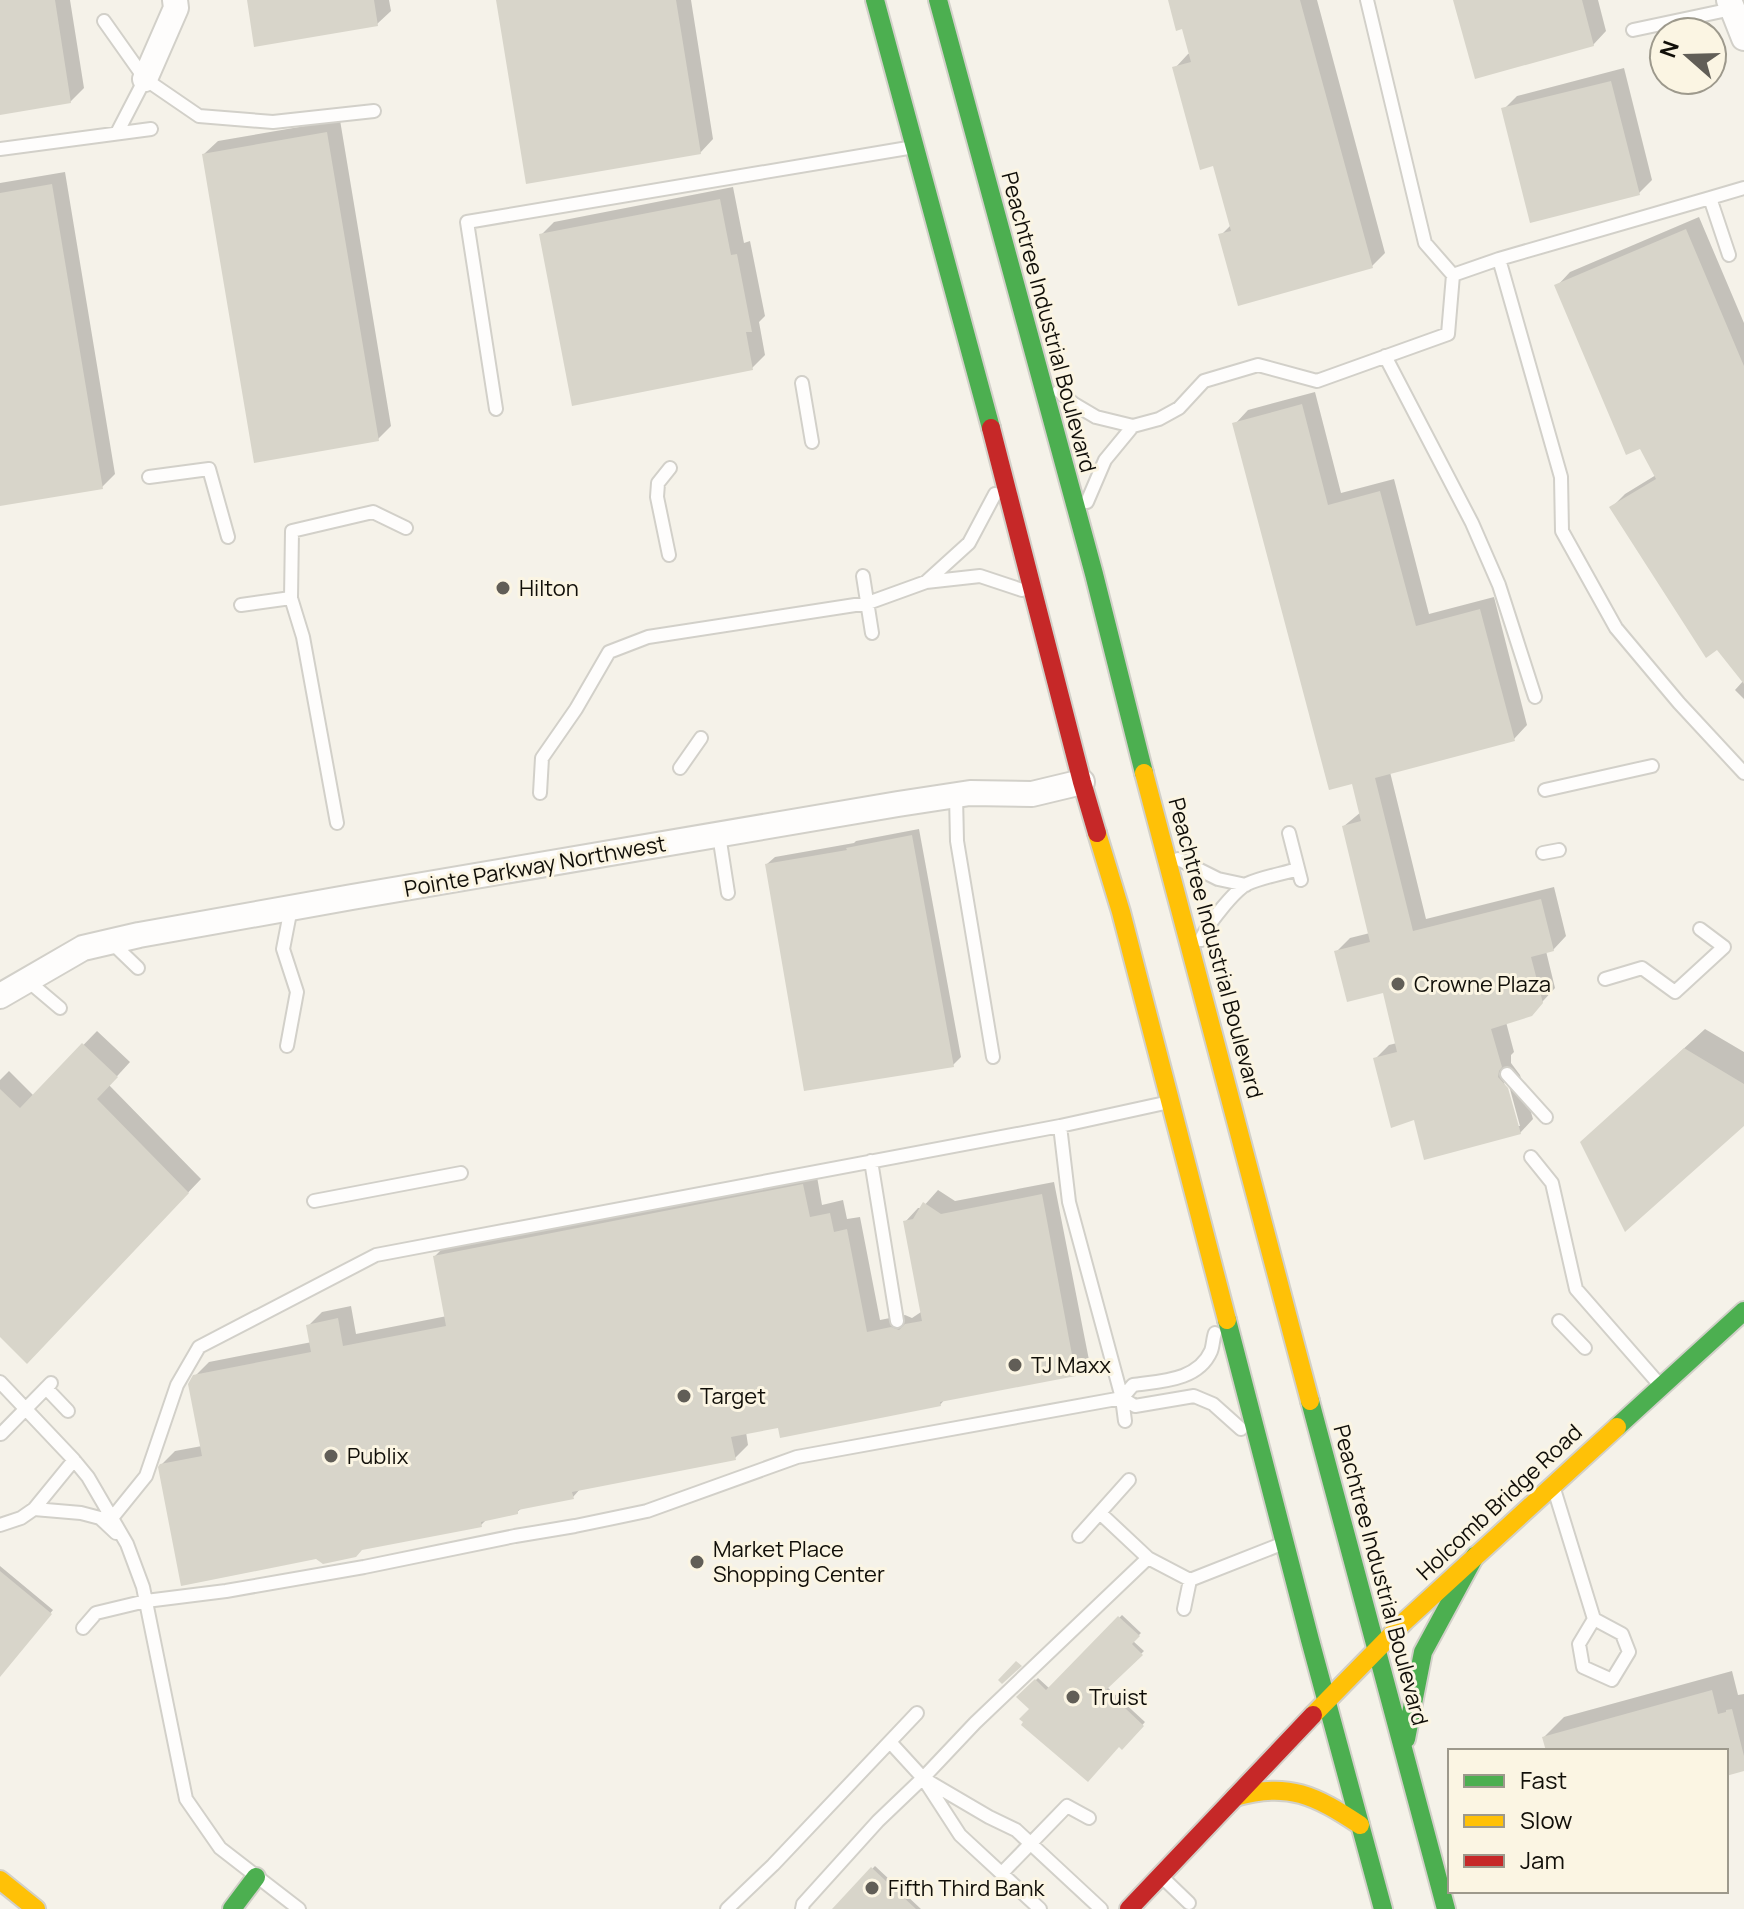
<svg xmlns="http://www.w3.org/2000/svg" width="1744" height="1909" viewBox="0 0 1744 1909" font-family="Manrope,sans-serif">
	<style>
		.shadow { fill: #0003; fill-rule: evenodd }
		.building { fill: #d8d5ca }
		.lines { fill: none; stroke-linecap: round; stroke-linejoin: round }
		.lane-casing { stroke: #d2d0c9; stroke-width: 16 }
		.street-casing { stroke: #d2d0c9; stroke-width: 28 }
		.fast-casing { stroke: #d2d0c9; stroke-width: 22 }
		.slow-casing { stroke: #d2d0c9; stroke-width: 22 }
		.jam-casing { stroke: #d2d0c9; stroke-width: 22 }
		.lane { stroke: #fefdfc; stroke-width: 12 }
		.street { stroke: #fefdfc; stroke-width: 24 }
		.fast { stroke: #4caf50; stroke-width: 18 }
		.slow { stroke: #ffc107; stroke-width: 18 }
		.jam { stroke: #c62828; stroke-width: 18 }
		.poi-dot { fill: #615e57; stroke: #fbf5e3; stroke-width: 3 }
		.labels { text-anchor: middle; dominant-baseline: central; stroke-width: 6; stroke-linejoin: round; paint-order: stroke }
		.street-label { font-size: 22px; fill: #110f09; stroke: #fbf5e3 }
		.poi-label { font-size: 22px; fill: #110f09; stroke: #fbf5e3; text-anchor: start }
	</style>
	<rect width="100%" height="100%" fill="#f5f2e9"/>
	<path class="shadow" d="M0 0H70L84 88 70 102 0 113Z
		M249 0H389L391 11 377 24Z
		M498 0H691L713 139 700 153Z
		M1170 0H1317L1385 253 1372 266 1221 235 1232 224 1215 164 1175 68 1188 54 1191 53 1184 27Z
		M1455 0H1598L1606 31 1593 45Z
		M1624 68 1652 180 1639 193 1504 109 1517 96Z
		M340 120 391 426 378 439 204 154 218 141Z
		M65 172 115 474 102 487 0 504V183Z
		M733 187 744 243 750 241 765 316 759 322 765 355 752 368 541 235 554 222Z
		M1699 217 1744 323V699L1735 690 1744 680 1612 507 1625 494 1656 475 1557 286 1570 272Z
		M1315 392 1341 493 1394 479 1429 614 1494 597 1527 725 1514 739 1390 772 1426 919 1554 887 1566 936 1553 950 1546 951 1555 988 1531 1014 1506 1022 1514 1052 1511 1055V1063L1520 1075 1533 1119 1520 1133 1416 1117 1375 1059 1389 1045 1397 1043 1385 991 1337 951 1350 938 1370 933 1344 826 1361 812 1353 782 1235 424 1248 410ZM1507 1078 1520 1126H1516L1503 1079Z
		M919 829 961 1057 953 1065 767 864 775 857 854 843 856 841Z
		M1705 1029 1744 1052V1123H1603Z
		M97 1031 130 1062 109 1085 201 1179 40 1348 0 1334V1080L9 1071 34 1096Z
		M816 1171 822 1205 843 1200 847 1219 860 1217 880 1320 905 1315 912 1318 921 1312 905 1222 918 1208H922L938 1190 955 1201 1054 1182 1089 1360 1076 1374 945 1399 940 1405 779 1425 746 1432 748 1445 735 1458 581 1488 573 1497 523 1507 517 1512 488 1518 481 1525 161 1465 175 1451 202 1446 195 1376 209 1362 312 1342 308 1326 322 1312 351 1306 356 1334 447 1316 435 1256 448 1243Z
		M0 1566 53 1610 0 1674Z
		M1122 1615 1141 1633 1133 1641 1144 1651 1107 1687 1145 1722 1122 1747 1031 1709 1018 1697 1038 1678 1050 1689Z
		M1732 1671 1738 1695 1744 1694V1769L1726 1774V1751H1548L1544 1737 1564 1717Z
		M875 1866 921 1909H834Z"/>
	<path class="building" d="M0 0H55L71 103 0 115Z
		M247 0H374L378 26 254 47Z
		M496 0H676L701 154 526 184Z
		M1168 0H1300L1373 268 1238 306 1218 234 1231 231 1213 166 1200 170 1172 67 1191 62 1182 29 1176 31Z
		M1453 0H1582L1594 46 1475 79Z
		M1611 81 1640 195 1530 223 1501 108Z
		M327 132 379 441 254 463 202 154Z
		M52 184 103 489 0 506V193Z
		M720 199 731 255 737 254 752 332H746L753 370 572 406 539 234Z
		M1686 229 1744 366V684L1717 650 1706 658 1609 507 1656 479 1640 449 1626 455 1554 285Z
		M1302 404 1328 505 1380 491 1416 626 1480 609 1515 741 1375 778 1413 931 1541 899 1554 951 1531 957 1543 1003 1532 1016 1491 1029 1502 1067 1499 1071 1498 1077 1508 1088 1521 1134 1424 1160 1414 1120 1391 1128 1373 1058 1397 1052 1383 993 1347 1002 1334 951 1370 942 1342 826 1361 821 1352 784 1329 790 1232 423Z
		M912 835 954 1067 804 1091 765 864 847 850 846 848Z
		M82 1043 118 1077 97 1099 189 1193 27 1364 0 1337V1089L20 1108Z
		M1684 1048 1744 1084V1126L1625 1232 1580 1142Z
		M803 1184 810 1217 830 1213 834 1232 847 1229 867 1332 891 1327 899 1330 905 1324 922 1321 903 1221 913 1219 923 1202 941 1214 1042 1194 1076 1376 940 1402 941 1406 780 1438 778 1428 731 1437 736 1460 572 1492 574 1499 518 1510V1514L481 1522 482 1527 362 1550 356 1557 323 1564 316 1559 181 1586 158 1467 160 1464 202 1456 188 1384 193 1375 311 1352 306 1325 338 1318 343 1346 446 1326 433 1256Z
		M0 1571 52 1614 0 1677Z
		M1118 1616 1140 1636 1132 1644 1143 1655 1106 1690 1144 1726 1122 1750 1119 1747 1088 1782 1021 1725 1023 1722 1019 1719 1029 1709 1016 1697 1035 1679 1046 1690Z
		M1016 1661 1022 1666 1002 1684 998 1680Z
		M1712 1690 1718 1714 1726 1712V1710L1732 1709 1744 1756V1771L1726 1776V1751H1546L1542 1737Z
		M871 1867 916 1909H832Z"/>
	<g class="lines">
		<g class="lane-casing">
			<path id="lane" d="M1367 0 1425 243 1453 275
				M104 21 145 79 199 116 273 122 374 111
				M1633 30 1732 9
				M117 133 145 79
				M0 149 151 129
				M1710 198 1499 259 1561 477 1562 531 1616 628 1679 703 1744 773
				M1729 255 1710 198 1744 188
				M1385 356 1472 523 1499 585 1535 697
				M802 383 812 442
				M1059 391 1074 404 1096 417 1133 426 1159 419 1179 408 1204 381 1258 365 1317 381 1448 334 1453 275 1499 259
				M496 409 467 222 908 148
				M149 477 209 469 228 537
				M1087 502 1105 460 1133 426
				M669 555 657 497 658 483 670 468
				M863 576 872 633
				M926 582 969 543 995 494
				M291 598 303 637 337 823
				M241 605 291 598 292 531 373 512 406 528
				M680 768 701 738
				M1545 790 1652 766
				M540 793 542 758 576 709 609 652 648 637 868 603 926 582 980 576 1022 590
				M956 796 957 841 993 1057
				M1289 833 1301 880
				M719 835 728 893
				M1543 853 1559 850
				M1178 859 1218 879 1246 885
				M1201 940C1206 926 1234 891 1247 884 1262 877 1282 874 1298 869
				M111 942 138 968
				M1605 979 1642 968 1675 992 1724 947 1700 929
				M28 981 60 1008
				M287 1046 297 992 283 949 291 908
				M1507 1074 1546 1117
				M1060 1126 1069 1202 1122 1398 1125 1421
				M1531 1157 1552 1183 1576 1289 1659 1384
				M871 1161 897 1321
				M314 1201 461 1173
				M1559 1321 1585 1348
				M0 1382 74 1460 88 1477 127 1544 143 1587 186 1799 220 1848 299 1909
				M46 1388 68 1411
				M1122 1398 1135 1406 1194 1396 1213 1404 1241 1429
				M1 1434 51 1383
				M1554 1489 1594 1619 1622 1634 1629 1652 1612 1680 1583 1667 1579 1644 1594 1619
				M34 1509 81 1513 100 1518 116 1533
				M1100 1513 1148 1558 1190 1580
				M112 1518 146 1476 177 1385 199 1347 376 1255 1060 1126 1165 1103
				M0 1525 21 1518 34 1509 74 1460
				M1079 1536 1129 1480
				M1184 1609 1190 1580 1279 1545
				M83 1628 96 1613 146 1601 226 1591 364 1567 515 1536 575 1526 647 1511 797 1457 1122 1398 1133 1385C1160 1381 1198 1381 1211 1351 1213 1346 1213 1338 1215 1333
				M890 1742 923 1778 960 1835 1040 1909
				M926 1780 989 1817 1016 1830 1101 1909
				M1002 1873 1067 1806 1089 1818
				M1162 1877 1189 1903
				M727 1909 773 1865 917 1713
				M802 1909 803 1904 878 1821 923 1778 975 1723 1148 1558"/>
		</g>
		<g class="street-casing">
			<path id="street" d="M1729 0 1744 38
				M145 79 176 8 175 0
				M0 996 83 948 139 935 352 897 898 804 970 793 1032 794 1082 782"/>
		</g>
		<g class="fast-casing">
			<path id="fast" d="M875 0 991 428
				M938 0 1094 574 1144 773
				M1227 1320 1310 1640 1383 1909
				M1310 1401 1446 1909
				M1617 1427 1744 1311
				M1406 1739 1423 1652 1475 1556
				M232 1909 256 1877"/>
		</g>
		<g class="slow-casing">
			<path id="slow" d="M1144 773 1310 1401
				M1097 833 1121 912 1227 1320
				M1313 1715 1405 1621 1617 1427
				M1235 1797C1288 1781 1316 1796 1360 1825
				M0 1880 36 1909"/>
		</g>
		<g class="jam-casing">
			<path id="jam" d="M991 428 1082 782 1097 833
				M1129 1909 1313 1715"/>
		</g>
		<use href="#lane" class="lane"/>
		<use href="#street" class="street"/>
		<use href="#fast" class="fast"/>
		<use href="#slow" class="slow"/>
		<use href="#jam" class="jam"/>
	</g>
	<g class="poi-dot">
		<circle cx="503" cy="588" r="8"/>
		<circle cx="1398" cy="984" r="8"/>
		<circle cx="1015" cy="1365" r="8"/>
		<circle cx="684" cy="1396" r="8"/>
		<circle cx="331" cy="1456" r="8"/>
		<circle cx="697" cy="1562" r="8"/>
		<circle cx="1073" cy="1697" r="8"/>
		<circle cx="872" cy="1888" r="8"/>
	</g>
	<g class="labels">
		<g class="street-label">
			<text transform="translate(1049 322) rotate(75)">Peachtree Industrial Boulevard</text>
			<text transform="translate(535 866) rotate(-10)">Pointe Parkway Northwest</text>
			<text transform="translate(1216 948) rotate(75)">Peachtree Industrial Boulevard</text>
			<text transform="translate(1499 1502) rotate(-43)">Holcomb Bridge Road</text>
			<text transform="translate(1381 1575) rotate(75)">Peachtree Industrial Boulevard</text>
		</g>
		<g class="poi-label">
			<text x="519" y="588">Hilton</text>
			<text x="1414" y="984">Crowne Plaza</text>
			<text x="1031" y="1365">TJ Maxx</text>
			<text x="700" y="1396">Target</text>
			<text x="347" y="1456">Publix</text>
			<text x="713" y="1549">Market Place<tspan x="713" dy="25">Shopping Center</tspan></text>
			<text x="1089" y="1697">Truist</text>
			<text x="888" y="1888">Fifth Third Bank</text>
		</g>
	</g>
	<rect x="1448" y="1749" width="280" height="144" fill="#fbf5e3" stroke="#9d998c" stroke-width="2"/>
	<rect x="1464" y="1775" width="40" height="12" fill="#4caf50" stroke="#9d998c" stroke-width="2"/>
	<text x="1520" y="1789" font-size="24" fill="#110f09">Fast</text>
	<rect x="1464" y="1815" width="40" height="12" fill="#ffc107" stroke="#9d998c" stroke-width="2"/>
	<text x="1520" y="1829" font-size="24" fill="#110f09">Slow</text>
	<rect x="1464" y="1855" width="40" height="12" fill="#c62828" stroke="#9d998c" stroke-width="2"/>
	<text x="1520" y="1869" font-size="24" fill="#110f09">Jam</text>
	<g transform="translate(1688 56) rotate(290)"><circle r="38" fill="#fbf5e3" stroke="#9d998c" stroke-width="2"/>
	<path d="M0-6L14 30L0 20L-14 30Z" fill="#615e57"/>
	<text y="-12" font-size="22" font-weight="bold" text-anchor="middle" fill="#110f09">N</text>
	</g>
</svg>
